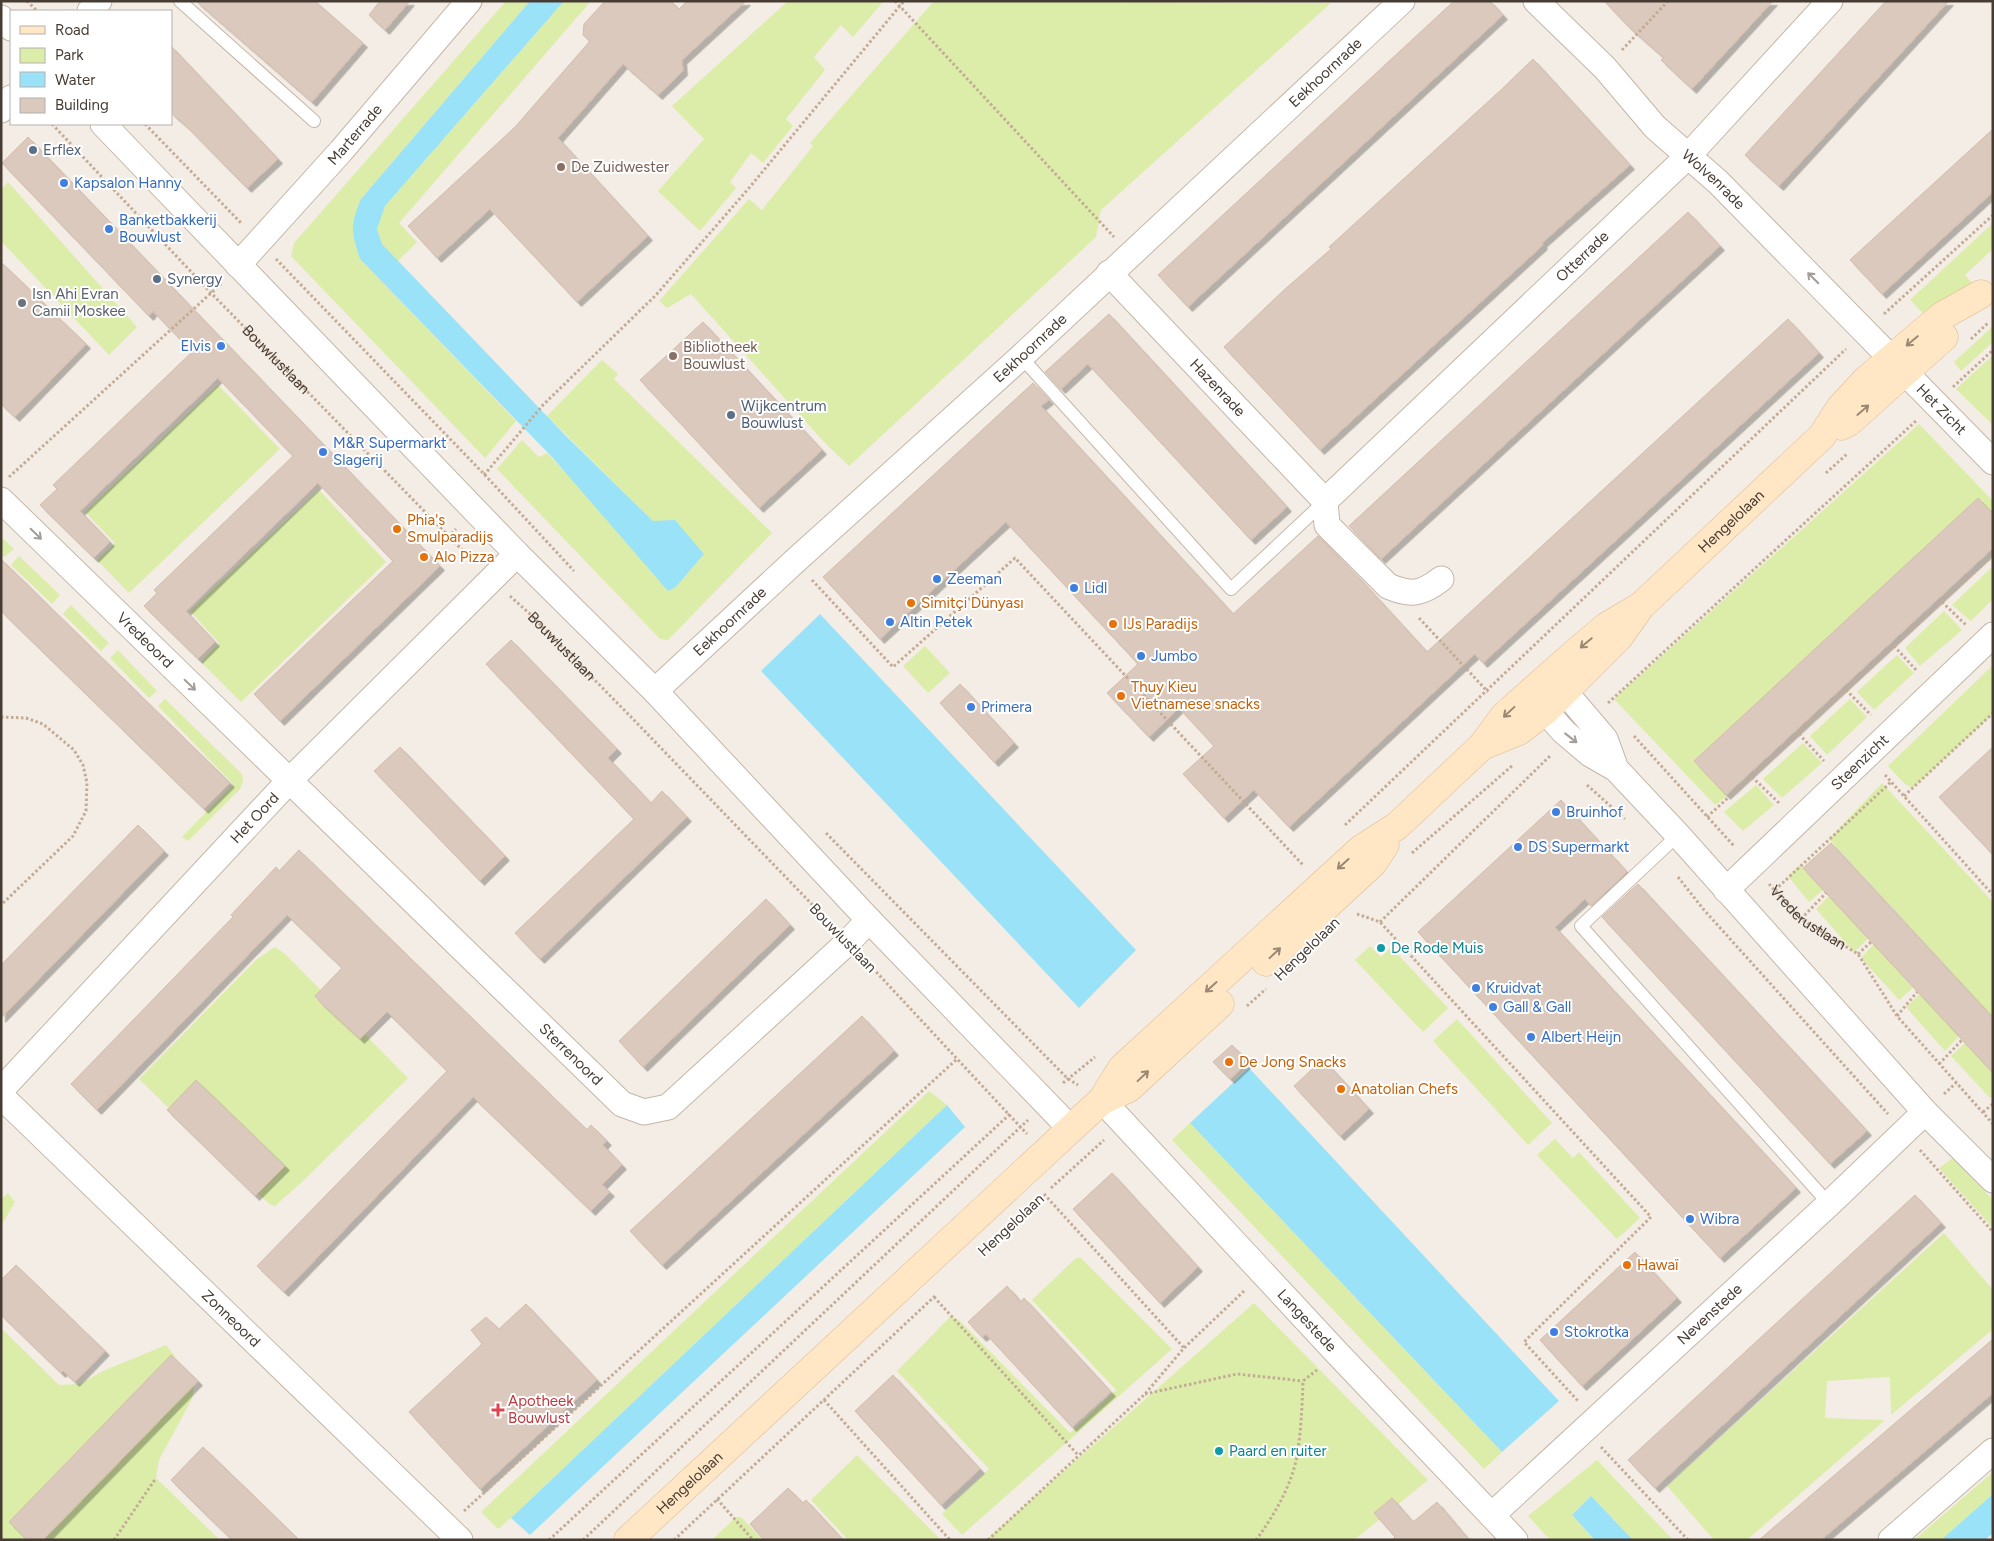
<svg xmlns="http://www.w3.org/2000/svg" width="1994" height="1541" viewBox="0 0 1994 1541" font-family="Figtree,sans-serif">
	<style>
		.green { fill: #dbeda9 }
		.water { fill: #9ae2f8 }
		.building { fill: #dac9bc; stroke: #d3bcab; filter: url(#shadow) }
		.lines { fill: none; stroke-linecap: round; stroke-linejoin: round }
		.lane-casing { stroke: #c4b6a9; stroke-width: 14 }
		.street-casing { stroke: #c4b6a9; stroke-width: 27 }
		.secondary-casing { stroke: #dcbb91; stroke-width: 29 }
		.path { stroke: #c4ab96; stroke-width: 3; stroke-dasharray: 2.5 2.5; stroke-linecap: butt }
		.lane { stroke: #fff; stroke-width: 12 }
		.street { stroke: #fff; stroke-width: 25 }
		.secondary { stroke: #ffe6c4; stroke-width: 28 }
		.oneway { stroke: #a39e9a }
		.oneway2 { stroke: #9a8875 }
		.service-dot { fill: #5c6f8a; stroke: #fff; stroke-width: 2 }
		.education-dot { fill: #8d6e63; stroke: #fff; stroke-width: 2 }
		.shop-dot { fill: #3f7fe0; stroke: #fff; stroke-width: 2 }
		.worship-dot { fill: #6b7280; stroke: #fff; stroke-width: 2 }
		.food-dot { fill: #e8710a; stroke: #fff; stroke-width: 2 }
		.culture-dot { fill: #0f9aa8; stroke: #fff; stroke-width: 2 }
		.health-dot { fill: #e0444e; stroke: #fff; stroke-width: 2 }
		.labels { text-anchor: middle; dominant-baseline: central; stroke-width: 4; stroke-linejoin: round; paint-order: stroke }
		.street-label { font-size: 15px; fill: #473c34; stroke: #fff }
		.service-label { font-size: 15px; fill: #4e5e75; stroke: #fff; text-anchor: start }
		.education-label { font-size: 15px; fill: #785e54; stroke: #fff; text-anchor: start }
		.shop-label { font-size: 15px; fill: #366cbe; stroke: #fff; text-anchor: start }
		.worship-label { font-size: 15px; fill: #5b616d; stroke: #fff; text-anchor: start }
		.food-label { font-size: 15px; fill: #c56008; stroke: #fff; text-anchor: start }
		.culture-label { font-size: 15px; fill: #0d838f; stroke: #fff; text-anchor: start }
		.health-label { font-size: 15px; fill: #be3a42; stroke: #fff; text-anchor: start }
	</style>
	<defs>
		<filter id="shadow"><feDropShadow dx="4.5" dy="4.5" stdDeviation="0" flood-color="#0004"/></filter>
	</defs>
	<rect width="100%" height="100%" fill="#f4ede5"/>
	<path class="green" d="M506 1H530L361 199 360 259 516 421 485 458 291 256 294 243Z
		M564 1H591L399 223 417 242 398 261 382 244 377 228 385 206Z
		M788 1 883 2 853 37 841 25 814 57 825 70 786 119 793 126 763 163 751 153 730 182 736 188 700 231 658 191 704 139 672 106Z
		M934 1 1331 3 1101 210 1096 237 849 466 825 443 691 294 667 308 659 301 749 199 762 210 813 146 810 143Z
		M8 182 137 327 109 355 1 241V190Z
		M1993 223V249L1965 275 1972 283 1925 315 1910 300Z
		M1993 326V342L1961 371 1954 362Z
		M1993 355V425L1956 389Z
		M602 360 618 374 614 379 772 533 668 640 660 639 497 469 522 440 539 457 547 453 676 587 704 554 653 521 547 416Z
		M218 385 280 449 129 593 97 560 115 543 85 512Z
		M1919 424 1993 501V514L1978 498 1694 761 1727 796 1715 805 1614 699Z
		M319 490 386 562 241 702 201 662 219 643 190 611Z
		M1 537 14 549 4 557 1 555Z
		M19 556 60 595 52 604 11 565Z
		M1991 568 1993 570V599L1971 621 1952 605Z
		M71 605 109 643 101 651 63 614Z
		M1944 611 1962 630 1920 666 1905 648Z
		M925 646 950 673 928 693 903 666Z
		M118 650 157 691 149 698 110 658Z
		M1897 655 1914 673 1874 710 1857 692Z
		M1993 665V714L1913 788 1905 784 1888 766Z
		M165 699 242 774 243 782 240 789 188 841 182 837 233 784 158 706Z
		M1850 699 1867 717 1827 755 1810 736Z
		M1803 743 1822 763 1782 798 1763 779Z
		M1882 783 1993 902V1017L1829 839Z
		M1756 785 1774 805 1743 831 1724 812Z
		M1800 865 1823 890 1809 902 1788 876Z
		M1829 896 1869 938 1854 952 1816 909Z
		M1874 944 1913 988 1899 1000 1861 958Z
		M1370 946 1381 957 1391 947 1448 1008 1423 1032 1355 960Z
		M275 947 284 953 408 1078 303 1181 275 1206 271 1205 252 1189 139 1079 257 959Z
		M1920 994 1959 1036 1945 1051 1906 1007Z
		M1457 1019 1552 1123 1528 1145 1433 1041Z
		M1965 1043 1993 1073V1096L1990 1098 1951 1056Z
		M929 1091 947 1105 511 1518 498 1529 481 1512Z
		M1190 1123 1502 1452 1484 1469 1172 1140Z
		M1555 1139 1573 1158 1579 1152 1640 1218 1617 1239 1537 1155Z
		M1953 1158 1993 1200V1228L1939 1168Z
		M8 1193 15 1202 1 1226V1199Z
		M1944 1233 1993 1290V1329L1891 1415 1890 1377 1827 1381 1825 1418 1885 1420 1747 1540H1714L1667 1486Z
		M1080 1257 1172 1349 962 1535 942 1514 989 1469 897 1371 950 1317H953L960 1321 1070 1433 1116 1390 1032 1300 1075 1259Z
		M1254 1303 1428 1480 1354 1540H986Z
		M1 1328 59 1385 80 1384 103 1371 166 1345 189 1375 194 1387 192 1399 159 1460 156 1478 220 1540H1Z
		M857 1455 941 1540H848L811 1500Z
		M1597 1460 1673 1540H1633L1591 1496 1572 1515 1595 1540H1550L1528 1516Z
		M1993 1472V1494L1941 1540H1914Z
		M736 1517H741L763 1540H712Z"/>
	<path class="water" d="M530 1H564L385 206 377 229 382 244 566 436 653 521 675 520 704 554 676 587 668 591 552 457 360 259C351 231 350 226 361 199Z
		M820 614 1136 950 1079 1008 761 671Z
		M1249 1068 1559 1401 1502 1452 1190 1123Z
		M947 1105 965 1127 530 1535 511 1518Z
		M1993 1494V1533L1985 1540H1941Z
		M1591 1496 1633 1540H1595L1572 1515Z"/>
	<path class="building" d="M196 1H315L363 43 312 102Z
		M380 1H410L385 30 369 15Z
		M605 1H671L679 9 687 1H746L682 60 683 71 658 95 623 64 558 138 648 236 577 302 490 209 437 258 408 226 515 127 590 41 583 35 584 24Z
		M1454 1H1490L1503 15 1188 307 1158 275Z
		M1604 1H1773L1692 89 1661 60 1664 58 1630 28Z
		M1886 1H1949L1779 186 1745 155Z
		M171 46 278 159 247 188 185 125 171 113Z
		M1533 59 1630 165 1542 243 1543 245 1320 450 1224 347 1284 290 1331 249 1329 247 1503 88Z
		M1993 129V192L1882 294 1850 260Z
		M28 137 440 566 280 721 254 694 393 561 318 483 186 611 215 642 198 659 144 606 157 593 154 590 293 456 218 378 80 511 110 542 94 558 40 505 57 489 53 485 192 352 153 311 149 316 2 163Z
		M1688 212 1720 246 1381 559 1349 526Z
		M1 262 86 344 15 417 1 404Z
		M1109 314 1287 507 1251 540 1088 364 1061 389 1045 372Z
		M1788 319 1819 353 1483 663 1475 654 1289 827 1254 790 1224 818 1183 774 1214 746 1179 708 1149 737 1107 693 1138 664 1006 522 880 639 823 577 1033 383 1049 400 1041 406 1233 614 1318 536 1360 579 1427 652Z
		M703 322 822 450 759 508 640 380Z
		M1978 498 1993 514V548L1726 795 1694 761Z
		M1 559 230 783 204 809 1 611Z
		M511 640 617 749 608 758 651 803 662 791 687 817 540 959 515 933 634 819 486 664Z
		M960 684 1014 743 994 762 940 703Z
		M400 747 505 856 480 881 374 771Z
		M1993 747V855L1939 797Z
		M1561 800 1627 872 1591 906 1585 899 1555 927 1796 1188 1720 1258 1418 932Z
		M138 825 164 851 1 1018V965Z
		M1831 843 1993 1018V1073L1803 868Z
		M299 850 587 1130 591 1125 607 1141 603 1145 622 1165 602 1185 610 1192 591 1211 473 1097 284 1292 257 1266 447 1071 387 1012 360 1039 322 1004 315 996 342 968 287 915 97 1110 71 1084 233 917 231 915 276 867 279 871Z
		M1638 884 1867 1131 1830 1164 1602 917Z
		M766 899 790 925 643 1067 619 1041Z
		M862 1016 894 1051 662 1265 630 1231Z
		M1232 1045 1248 1062 1230 1079 1213 1062Z
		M1323 1059 1369 1109 1340 1136 1294 1086Z
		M196 1080 285 1166 255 1196 167 1110Z
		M1112 1173 1198 1267 1160 1303 1073 1209Z
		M1915 1195 1941 1223 1655 1488 1628 1460Z
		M1635 1252 1677 1298 1582 1386 1540 1340Z
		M16 1265 105 1351 75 1382 63 1371 61 1373 1 1315V1280Z
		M1007 1286 1021 1302 1024 1298 1111 1392 1072 1427 986 1334 982 1337 968 1322Z
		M526 1304 597 1380 480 1489 409 1412 482 1344 471 1330 486 1317 499 1329Z
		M1993 1339V1393L1916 1459 1821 1540H1759Z
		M171 1355 198 1381 43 1540H27L9 1522Z
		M893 1375 980 1469 941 1505 855 1411Z
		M203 1447 256 1498 299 1540H232L195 1504 171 1480Z
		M788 1488 803 1503 806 1500 843 1540H764L750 1524Z
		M1392 1498 1413 1522 1437 1502 1469 1540H1392L1395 1537 1374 1513Z"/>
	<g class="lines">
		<g class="lane-casing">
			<path id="lane" d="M180 1 314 121
				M1021 357 1231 589 1325 501
				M1678 835 1581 926 1829 1204"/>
		</g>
		<g class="street-casing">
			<g id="street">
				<path id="s4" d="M1536 1 1605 68 1655 127 1718 182 1993 462"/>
				<path d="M90 11 99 1"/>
				<path d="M1 18 11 28"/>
				<path d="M1 110 11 98"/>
				<path d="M103 124 517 554 655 691 869 920 1071 1129"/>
				<path id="s5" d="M238 265 341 151 469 1"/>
				<path id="s6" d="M1109 273 1325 501"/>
				<path id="s7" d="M1 500 622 1104 644 1112 668 1107 848 942 869 920"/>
				<path id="s8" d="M1325 501 1688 156 1830 1"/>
				<path d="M1325 501 1327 525 1388 586C1411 596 1422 594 1441 579"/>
				<path id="s9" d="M655 691 795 561 1021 357 1402 1"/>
				<path d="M1616 769 1605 739 1565 692 1541 683 1545 711 1564 732 1590 754 1616 769 1678 835 1925 1112 1993 1180"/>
				<path id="s10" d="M1726 890 1993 635"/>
				<path id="s11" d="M1 1090 289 781 517 554"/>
				<path id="s12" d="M1 1096 460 1540"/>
				<path id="s13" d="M1102 1100 1338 1354 1515 1540"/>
				<path id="s14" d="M1492 1515 1829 1204 1925 1112"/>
				<path d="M1891 1540 1993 1451"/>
			</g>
		</g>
		<g class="secondary-casing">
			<g id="secondary">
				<path d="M1841 426 1849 422 1944 337"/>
				<path id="s15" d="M1482 746 1519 731 1545 711 1619 637 1641 606 1822 436 1840 408 1867 379 1942 316 1981 294"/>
				<path d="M1266 962 1373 863 1385 845"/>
				<path d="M1103 1100 1129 1088 1220 1004"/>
				<path id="s16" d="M628 1540 1102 1100 1122 1068 1361 849 1397 826 1482 746 1504 716 1575 653 1607 626 1641 606"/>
			</g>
		</g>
		<g class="path">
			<path d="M27 1 37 11"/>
			<path d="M895 1 1114 237"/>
			<path d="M1622 50 1668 1"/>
			<path id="s1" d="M52 124 212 294 473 561"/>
			<path d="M145 124 242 224"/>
			<path d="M276 259 484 474 574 571"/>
			<path d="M1884 314 1993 215"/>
			<path d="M1971 339 1988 323"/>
			<path d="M1953 387 1993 350"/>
			<path d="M1826 473 1847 454"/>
			<path d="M484 475 543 405 656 295 749 188 904 1"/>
			<path d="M9 477 221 284"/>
			<path d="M448 537 456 529"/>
			<path d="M812 580 893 667 1015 558 1303 865"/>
			<path id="s2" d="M510 596 530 614 631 717 831 924"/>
			<path d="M1942 602 1966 625"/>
			<path d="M1419 618 1488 692"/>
			<path d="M1894 646 1917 671"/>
			<path d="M1846 690 1871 715"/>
			<path d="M1608 703 1917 420"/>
			<path d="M1 717 26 718 43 724 74 750 83 765 87 783 86 811 73 836 1 905"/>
			<path d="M1799 734 1824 761"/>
			<path d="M1634 736 1734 846"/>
			<path d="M1885 775 1993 895"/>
			<path d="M1752 777 1779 803"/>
			<path d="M1587 785 1625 819"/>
			<path d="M1904 796 1993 713"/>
			<path d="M1707 817 1993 555"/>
			<path d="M1345 825 1846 349"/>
			<path d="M826 833 1067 1078 1078 1085"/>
			<path d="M1412 853 1513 765"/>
			<path d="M1678 877 1704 910 1888 1114"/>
			<path id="s3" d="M1769 884 1801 919 1858 954 1897 1016 1993 1124"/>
			<path d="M1775 890 1891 782"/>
			<path d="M1357 914 1380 922 1651 1217 1524 1342 1578 1401"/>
			<path d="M1801 919 1826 893"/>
			<path d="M1380 922 1551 755"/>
			<path d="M1858 954 1871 942"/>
			<path d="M866 961 1027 1134"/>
			<path d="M1247 1006 1266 989"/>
			<path d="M1897 1016 1917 992"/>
			<path d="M1939 1064 1962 1040"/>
			<path d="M1063 1083 1095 1057"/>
			<path d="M1944 1094 1956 1083"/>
			<path d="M1983 1112 1993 1104"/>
			<path d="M1920 1150 1993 1232"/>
			<path d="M1051 1188 1104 1140"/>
			<path d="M1044 1194 1184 1348"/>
			<path d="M934 1297 1078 1455"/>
			<path d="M1145 1394 1237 1374 1303 1381"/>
			<path d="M824 1400 950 1540"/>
			<path d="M1601 1447 1688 1540"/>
			<path d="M717 1499 753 1540"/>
			<path d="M464 1511 957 1059"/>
			<path d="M114 1540 156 1478"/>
			<path d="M549 1540 1010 1114"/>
			<path d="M583 1540 1028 1120"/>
			<path d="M674 1540 935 1296"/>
			<path d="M988 1540 1145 1394 1184 1348 1244 1291"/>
			<path d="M1256 1540C1273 1517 1289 1490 1296 1461 1301 1435 1302 1408 1303 1381L1317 1370"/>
		</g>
		<use href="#lane" class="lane"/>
		<use href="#street" class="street"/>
		<use href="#secondary" class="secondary"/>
	</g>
	<defs><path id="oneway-shaft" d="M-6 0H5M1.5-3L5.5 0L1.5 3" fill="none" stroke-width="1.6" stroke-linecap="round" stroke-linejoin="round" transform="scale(1.25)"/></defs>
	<g class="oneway">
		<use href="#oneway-shaft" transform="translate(1813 278) rotate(-135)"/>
		<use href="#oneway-shaft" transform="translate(36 534) rotate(44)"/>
		<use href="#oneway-shaft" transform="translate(190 685) rotate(44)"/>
		<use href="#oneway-shaft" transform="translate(1571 738) rotate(38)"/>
	</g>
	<g class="oneway2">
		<use href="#oneway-shaft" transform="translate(1912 341) rotate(140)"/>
		<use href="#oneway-shaft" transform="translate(1863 410) rotate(-41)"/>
		<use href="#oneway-shaft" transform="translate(1586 643) rotate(140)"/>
		<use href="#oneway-shaft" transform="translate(1509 712) rotate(137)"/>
		<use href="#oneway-shaft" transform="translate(1343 864) rotate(138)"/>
		<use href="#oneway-shaft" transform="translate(1275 953) rotate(-43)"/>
		<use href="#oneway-shaft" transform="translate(1211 987) rotate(138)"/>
		<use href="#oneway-shaft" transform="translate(1143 1076) rotate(-43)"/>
	</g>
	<g class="service-dot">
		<circle cx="33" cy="150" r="5"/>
		<circle cx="157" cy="279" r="5"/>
		<circle cx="731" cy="415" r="5"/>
	</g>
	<g class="education-dot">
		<circle cx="561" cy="167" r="5"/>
		<circle cx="673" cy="356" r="5"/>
	</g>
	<g class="shop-dot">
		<circle cx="64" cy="183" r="5"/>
		<circle cx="109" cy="229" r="5"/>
		<circle cx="221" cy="346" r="5"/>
		<circle cx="323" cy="452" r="5"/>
		<circle cx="937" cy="579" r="5"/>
		<circle cx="1074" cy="588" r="5"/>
		<circle cx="890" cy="622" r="5"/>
		<circle cx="1141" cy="656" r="5"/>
		<circle cx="971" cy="707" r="5"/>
		<circle cx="1556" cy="812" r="5"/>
		<circle cx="1518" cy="847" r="5"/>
		<circle cx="1476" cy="988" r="5"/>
		<circle cx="1493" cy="1007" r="5"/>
		<circle cx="1531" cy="1037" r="5"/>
		<circle cx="1690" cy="1219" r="5"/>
		<circle cx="1554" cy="1332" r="5"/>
	</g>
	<circle class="worship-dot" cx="22" cy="303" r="5"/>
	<g class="food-dot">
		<circle cx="397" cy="529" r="5"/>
		<circle cx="424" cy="557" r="5"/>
		<circle cx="911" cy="603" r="5"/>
		<circle cx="1113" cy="624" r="5"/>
		<circle cx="1121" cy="696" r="5"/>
		<circle cx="1229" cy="1062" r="5"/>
		<circle cx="1341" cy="1089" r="5"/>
		<circle cx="1627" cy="1265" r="5"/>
	</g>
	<g class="culture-dot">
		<circle cx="1381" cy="948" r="5"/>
		<circle cx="1219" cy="1451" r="5"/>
	</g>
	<path class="health-dot" d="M495.5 1402.5h5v5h5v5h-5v5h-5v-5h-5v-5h5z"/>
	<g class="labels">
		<g class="street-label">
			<text stroke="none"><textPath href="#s9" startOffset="912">Eekhoornrade</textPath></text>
			<text stroke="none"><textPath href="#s5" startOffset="175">Marterrade</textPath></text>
			<text stroke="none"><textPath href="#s4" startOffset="252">Wolvenrade</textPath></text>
			<text stroke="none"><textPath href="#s8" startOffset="355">Otterrade</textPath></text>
			<text stroke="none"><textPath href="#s9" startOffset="508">Eekhoornrade</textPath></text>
			<text stroke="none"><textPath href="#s1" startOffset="325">Bouwlustlaan</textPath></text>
			<text stroke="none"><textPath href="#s6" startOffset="158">Hazenrade</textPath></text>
			<text stroke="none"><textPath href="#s4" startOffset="576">Het Zicht</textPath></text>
			<text stroke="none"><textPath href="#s15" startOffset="339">Hengelolaan</textPath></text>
			<text stroke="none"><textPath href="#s9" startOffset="102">Eekhoornrade</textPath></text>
			<text stroke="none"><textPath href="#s7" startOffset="201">Vredeoord</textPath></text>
			<text stroke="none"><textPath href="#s2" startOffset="72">Bouwlustlaan</textPath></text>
			<text stroke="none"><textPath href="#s10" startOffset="185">Steenzicht</textPath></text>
			<text stroke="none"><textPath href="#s11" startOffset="372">Het Oord</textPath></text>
			<text stroke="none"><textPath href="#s3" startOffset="52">Vrederustlaan</textPath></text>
			<text transform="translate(843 938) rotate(46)">Bouwlustlaan</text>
			<text transform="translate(1307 949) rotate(-44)">Hengelolaan</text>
			<text stroke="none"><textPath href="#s7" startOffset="795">Sterrenoord</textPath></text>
			<text transform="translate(1011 1225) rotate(-43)">Hengelolaan</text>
			<text stroke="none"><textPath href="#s14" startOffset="296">Nevenstede</textPath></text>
			<text stroke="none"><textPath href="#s12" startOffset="320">Zonneoord</textPath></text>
			<text stroke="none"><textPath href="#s13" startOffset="301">Langestede</textPath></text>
			<text stroke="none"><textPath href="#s16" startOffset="84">Hengelolaan</textPath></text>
		</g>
		<g class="service-label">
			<text x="43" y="150">Erflex</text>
			<text x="167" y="279">Synergy</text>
			<text x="741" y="406">Wijkcentrum<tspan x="741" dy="17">Bouwlust</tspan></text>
		</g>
		<g class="education-label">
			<text x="571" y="167">De Zuidwester</text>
			<text x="683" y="347">Bibliotheek<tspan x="683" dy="17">Bouwlust</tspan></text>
		</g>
		<g class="shop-label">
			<text x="74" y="183">Kapsalon Hanny</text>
			<text x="119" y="220">Banketbakkerij<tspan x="119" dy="17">Bouwlust</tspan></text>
			<text x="211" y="346" text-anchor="end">Elvis</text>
			<text x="333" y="443">M&amp;R Supermarkt<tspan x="333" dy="17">Slagerij</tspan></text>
			<text x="947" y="579">Zeeman</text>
			<text x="1084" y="588">Lidl</text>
			<text x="900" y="622">Altin Petek</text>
			<text x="1151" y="656">Jumbo</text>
			<text x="981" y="707">Primera</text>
			<text x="1566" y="812">Bruinhof</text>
			<text x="1528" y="847">DS Supermarkt</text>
			<text x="1486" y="988">Kruidvat</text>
			<text x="1503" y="1007">Gall &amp; Gall</text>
			<text x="1541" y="1037">Albert Heijn</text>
			<text x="1700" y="1219">Wibra</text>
			<text x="1564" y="1332">Stokrotka</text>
		</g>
		<g class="worship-label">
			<text x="32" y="294">Isn Ahi Evran<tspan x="32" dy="17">Camii Moskee</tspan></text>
		</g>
		<g class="food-label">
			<text x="407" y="520">Phia's<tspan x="407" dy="17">Smulparadijs</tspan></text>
			<text x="434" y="557">Alo Pizza</text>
			<text x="921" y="603">Simitçi Dünyası</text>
			<text x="1123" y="624">IJs Paradijs</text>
			<text x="1131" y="687">Thuy Kieu<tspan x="1131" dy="17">Vietnamese snacks</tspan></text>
			<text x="1239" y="1062">De Jong Snacks</text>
			<text x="1351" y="1089">Anatolian Chefs</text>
			<text x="1637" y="1265">Hawaï</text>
		</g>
		<g class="culture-label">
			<text x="1391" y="948">De Rode Muis</text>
			<text x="1229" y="1451">Paard en ruiter</text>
		</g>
		<g class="health-label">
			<text x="508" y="1401">Apotheek<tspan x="508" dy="17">Bouwlust</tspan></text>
		</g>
	</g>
	<rect width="1994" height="1541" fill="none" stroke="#473c34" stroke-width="5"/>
	<rect x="10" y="10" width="162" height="115" fill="#ffffff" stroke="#b5b1ae"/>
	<rect x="20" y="26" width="25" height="8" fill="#ffe6c4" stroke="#b5b1ae"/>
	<text x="55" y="35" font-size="15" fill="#473c34">Road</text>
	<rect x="20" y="48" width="25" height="15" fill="#dbeda9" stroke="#b5b1ae"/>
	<text x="55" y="60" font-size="15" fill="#473c34">Park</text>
	<rect x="20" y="72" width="25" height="15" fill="#9ae2f8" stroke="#b5b1ae"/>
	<text x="55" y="85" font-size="15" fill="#473c34">Water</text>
	<rect x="20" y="98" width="25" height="15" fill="#dac9bc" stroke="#b5b1ae"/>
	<text x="55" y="110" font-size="15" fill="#473c34">Building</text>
</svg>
